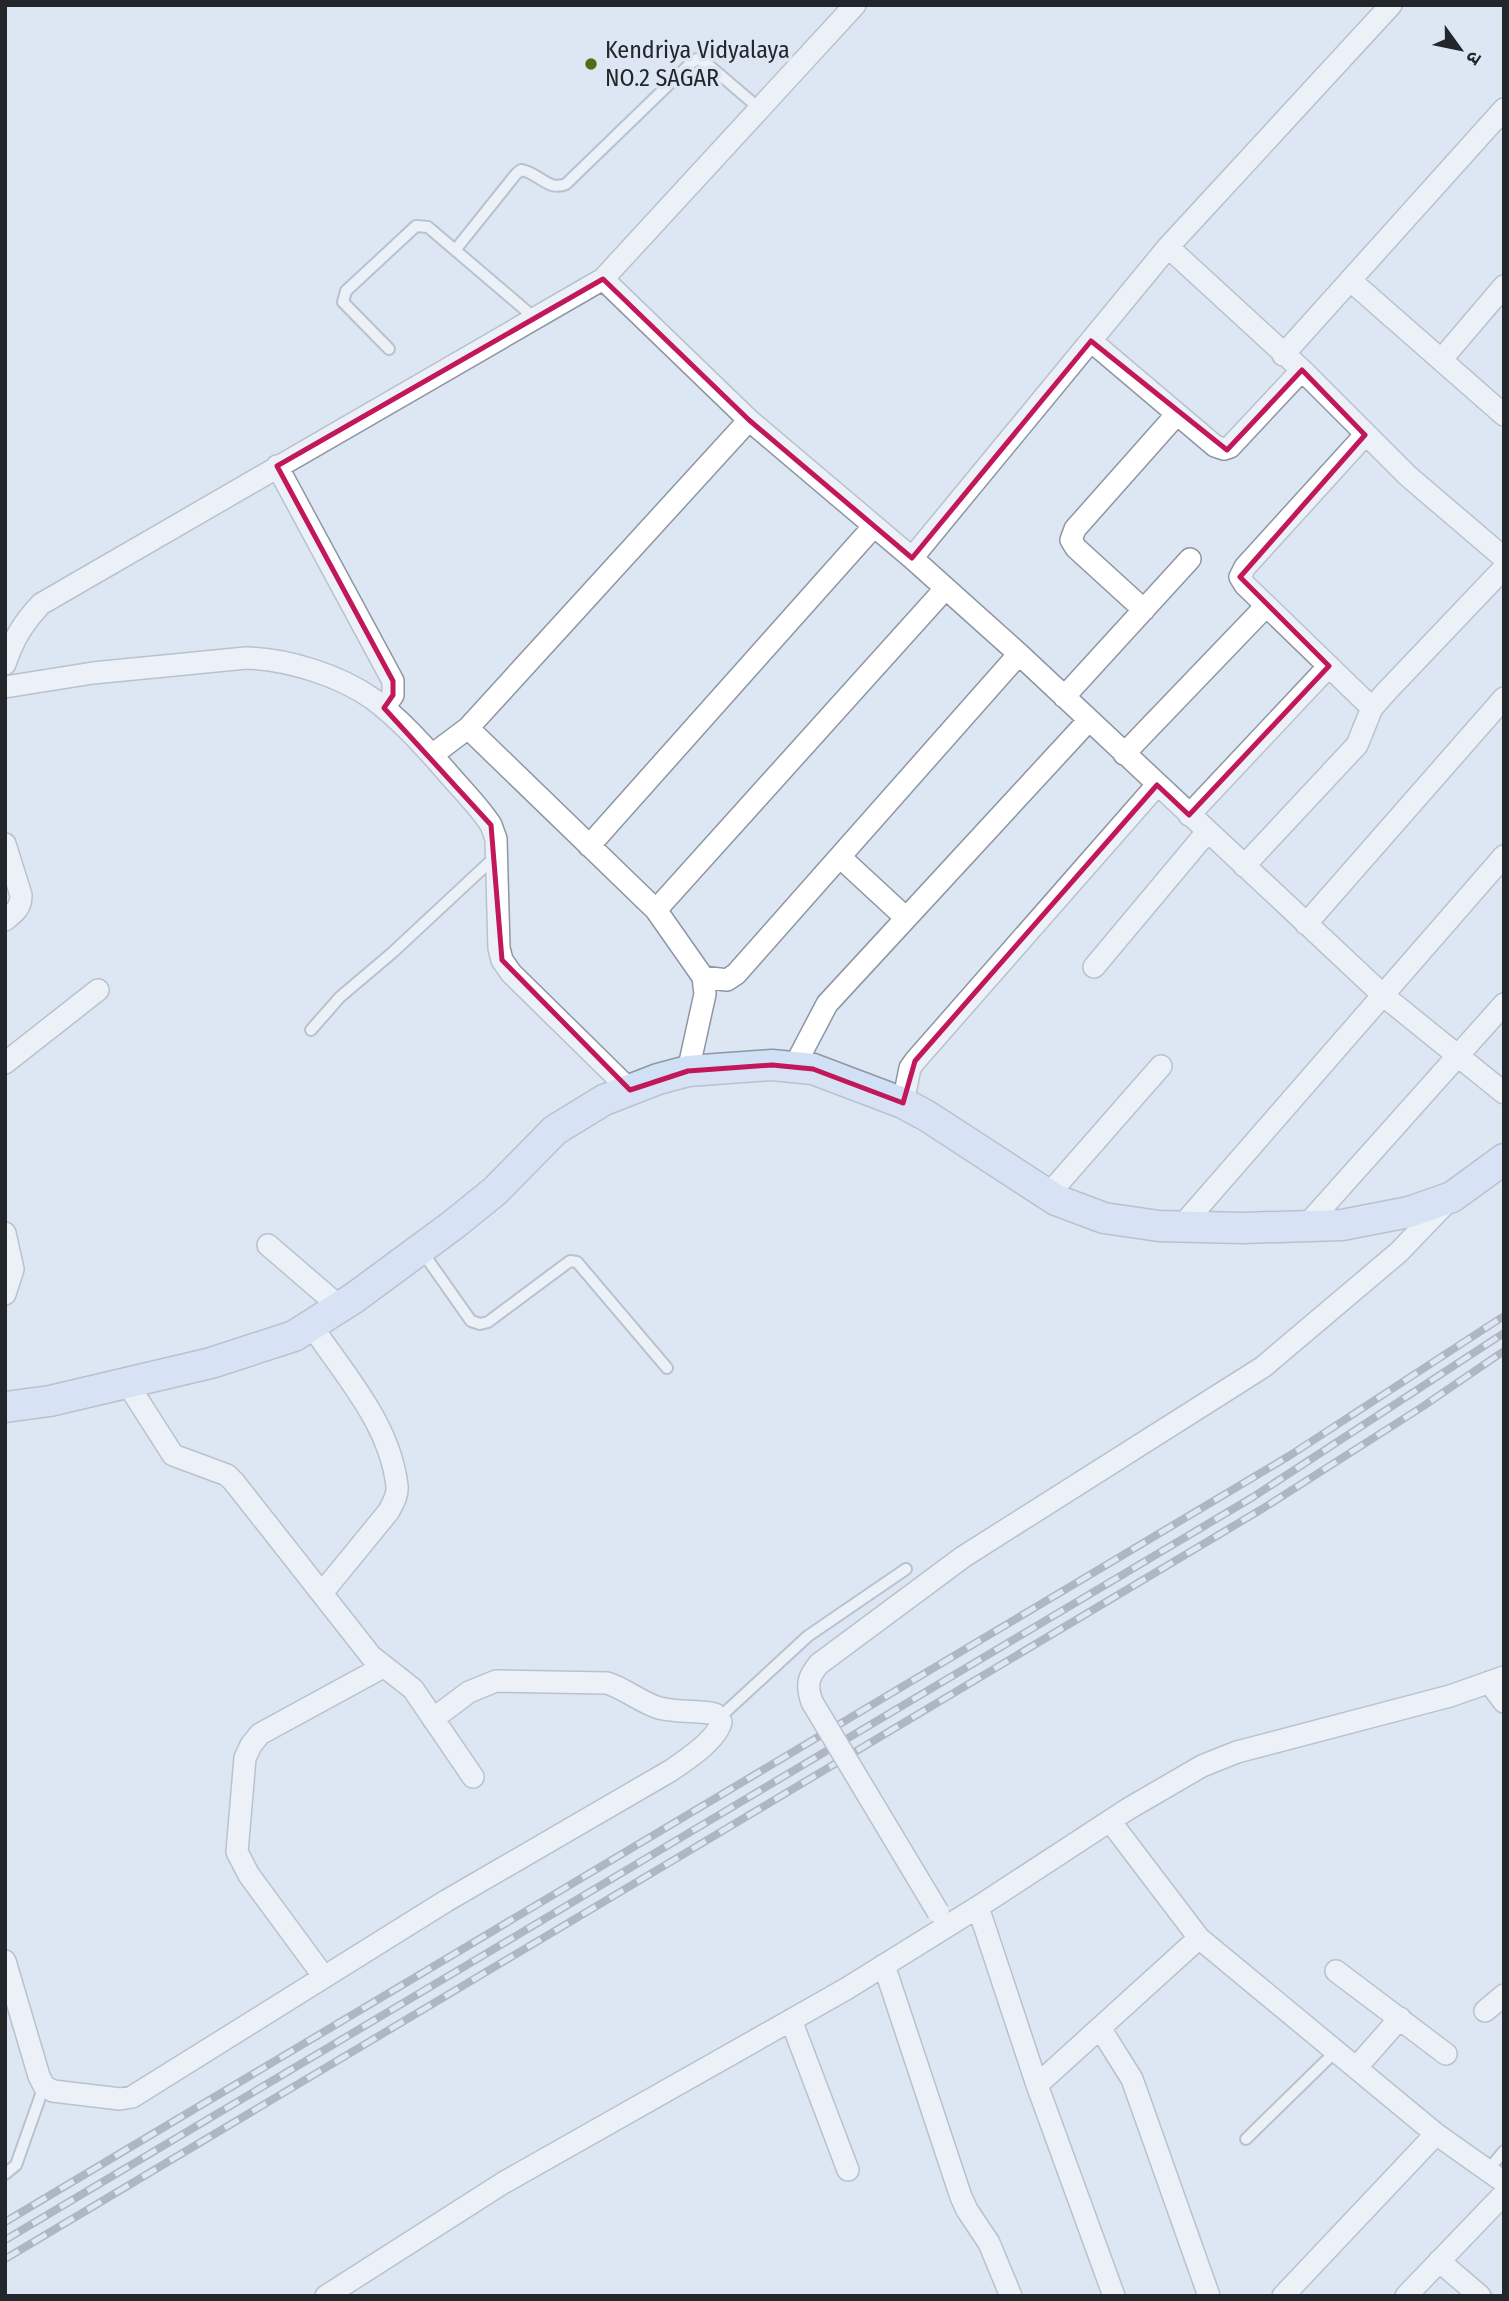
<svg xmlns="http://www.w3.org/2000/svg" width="1509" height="2301" viewBox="0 0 1509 2301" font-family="'Fira Sans Condensed','Noto Sans Devanagari',sans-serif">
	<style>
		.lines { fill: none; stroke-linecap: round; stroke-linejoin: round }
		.service-casing { stroke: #8e96a3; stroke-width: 14 }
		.minor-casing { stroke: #8e96a3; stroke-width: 24 }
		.secondary-casing { stroke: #8e96a3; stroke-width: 33 }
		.service { stroke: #fff; stroke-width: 10 }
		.minor { stroke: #fff; stroke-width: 21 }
		.secondary { stroke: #d0e0f5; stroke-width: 30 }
		.rail-casing { stroke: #767c85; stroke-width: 8 }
		.rail { stroke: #dde6f3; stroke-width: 5; stroke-dasharray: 16; stroke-linecap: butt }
		.minor-bridge-casing { stroke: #8e96a3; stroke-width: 24; stroke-linecap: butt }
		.minor-bridge { stroke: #fff; stroke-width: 21 }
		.marked { fill: none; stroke: #c2185b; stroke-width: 5; stroke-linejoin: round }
		.poi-dot { fill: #586a17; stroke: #dde6f3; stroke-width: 2.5 }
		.labels { text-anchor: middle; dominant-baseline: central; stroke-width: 7; stroke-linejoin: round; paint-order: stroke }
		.poi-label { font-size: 24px; fill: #23272c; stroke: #dde6f3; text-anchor: start }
	</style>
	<rect width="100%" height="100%" fill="#dde6f3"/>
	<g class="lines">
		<g class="service-casing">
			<path id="service" d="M456 249 516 174 521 170C538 172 548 192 566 184L691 63 697 59 705 62 760 109
				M389 349 343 302 346 291 416 226 428 227 536 319
				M311 1030 340 997 392 953 495 857
				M421 1250 471 1321 480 1324 488 1322 570 1261 577 1262 667 1368
				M719 1718 808 1636 906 1569
				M1246 2139 1336 2051
				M1488 2170 1504 2151
				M5 2174 16 2165 44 2086"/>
		</g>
		<g class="minor-casing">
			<path id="minor" d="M1168 247 1302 370 1408 476 1504 558
				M603 279 749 420 912 558 1019 654 1384 996 1504 1093
				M1350 280 1504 415
				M1091 341 1215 446 1224 449 1230 447 1302 370
				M1283 355 1504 109
				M1441 360 1504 286
				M1365 435 1245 567 1240 577 1245 585 1372 708
				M277 466 393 681V695L384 708
				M912 558 1168 247 1391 5
				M1144 610 1076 548 1071 540 1075 529 1177 414
				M5 664C13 640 23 623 41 604L603 279 855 5
				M5 687 93 673 246 658C287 659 339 675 373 699 400 719 424 746 446 771 461 789 478 805 491 825L496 839 499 948 502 960 511 973 630 1090
				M1064 697 1190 559
				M468 728 656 910 703 977 705 994 688 1071
				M1124 754 1266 606
				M432 755 468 728 749 420
				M1189 815 1329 666
				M5 844 21 895C21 908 15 912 5 920
				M589 846 874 526
				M840 857 906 918
				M1244 866 1357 745 1372 708 1387 691 1504 568
				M656 910 945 589
				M1306 924 1504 698
				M1094 967 1207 832
				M703 977 727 980 736 974 1019 654
				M5 1063 98 990
				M794 1067 827 1004 1089 720
				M903 1103 910 1068 915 1061 1157 785
				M1048 1195 1161 1066
				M1181 1227 1504 856
				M1305 1227 1504 1004
				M5 1233 13 1269 5 1294
				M268 1245 340 1307
				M311 1325C344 1374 390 1424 397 1486 398 1495 393 1503 389 1511L322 1593
				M127 1383 173 1455 227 1475 234 1482 371 1656 413 1689 473 1777
				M1489 1682 1504 1702
				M812 1702C806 1685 808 1677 819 1664L963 1557 1263 1367 1399 1252 1448 1201
				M1110 1821 1199 1938 1436 2134 1504 2182
				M978 1907 1037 2085 1114 2296
				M5 1961 39 2076 44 2086 53 2091 120 2099 132 2097 446 1901 670 1771C685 1761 717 1740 721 1722L715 1714 710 1713C694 1711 675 1712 659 1708 640 1702 626 1689 607 1683L496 1681 469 1692 433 1719
				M884 1965 961 2197 967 2210 989 2243 1011 2296
				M1336 1971 1446 2054
				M324 1977 249 1875 237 1852 245 1758 251 1745 260 1734 383 1667
				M1485 2011 1504 1995
				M791 2020 848 2170
				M1100 2028 1132 2079 1209 2296
				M1356 2068 1400 2018
				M1037 2085 1199 1938
				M1439 2261 1480 2296
				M326 2296 503 2183 846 1989 978 1907 1128 1809 1202 1766 1237 1752 1450 1696 1504 1677
				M1283 2296 1436 2134
				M1406 2296 1504 2194"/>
		</g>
		<g class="secondary-casing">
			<path id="secondary" d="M5 1407 50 1401 211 1363 294 1336 354 1298 453 1225 495 1191 555 1130 604 1100 658 1079 688 1071 772 1065 813 1069 903 1103 927 1116 1056 1200 1104 1218 1159 1226 1242 1228 1342 1225 1409 1212 1452 1197 1504 1159"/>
		</g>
		<use href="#service" class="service"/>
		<use href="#minor" class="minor"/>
		<use href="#secondary" class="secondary"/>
		<g class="rail-casing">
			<path id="rail" d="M5 2222 1289 1456 1504 1316
				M5 2240 1253 1497 1504 1333
				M5 2259 1262 1509 1422 1407 1504 1351"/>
		</g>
		<use href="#rail" class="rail"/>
		<g class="minor-bridge-casing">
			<path id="minor-bridge" d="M812 1702 938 1912"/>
		</g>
		<use href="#minor-bridge" class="minor-bridge"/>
	</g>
	<path d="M0 0H1509V2301H0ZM603 279 749 420 912 558 1091 341 1227 450 1302 370 1365 435 1240 577 1329 666 1189 815 1157 785 915 1061 903 1103 813 1069 772 1065 688 1071 630 1090 502 960 491 825 384 708 393 695V681L277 466Z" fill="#dde6f3" fill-opacity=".55" fill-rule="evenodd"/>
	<path class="marked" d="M603 279 749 420 912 558 1091 341 1227 450 1302 370 1365 435 1240 577 1329 666 1189 815 1157 785 915 1061 903 1103 813 1069 772 1065 688 1071 630 1090 502 960 491 825 384 708 393 695V681L277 466Z"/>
	<circle class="poi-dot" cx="591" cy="64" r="7"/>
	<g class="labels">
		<g class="poi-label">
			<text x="605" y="50">Kendriya Vidyalaya<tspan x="605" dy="28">NO.2 SAGAR</tspan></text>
		</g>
	</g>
	<rect width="1509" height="2301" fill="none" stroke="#23272c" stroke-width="14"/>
	<g transform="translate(1460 49) rotate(123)" stroke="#dde6f3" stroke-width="5" paint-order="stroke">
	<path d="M0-5L12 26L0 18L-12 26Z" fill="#23272c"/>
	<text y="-10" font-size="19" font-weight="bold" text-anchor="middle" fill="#23272c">उ</text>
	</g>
</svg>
